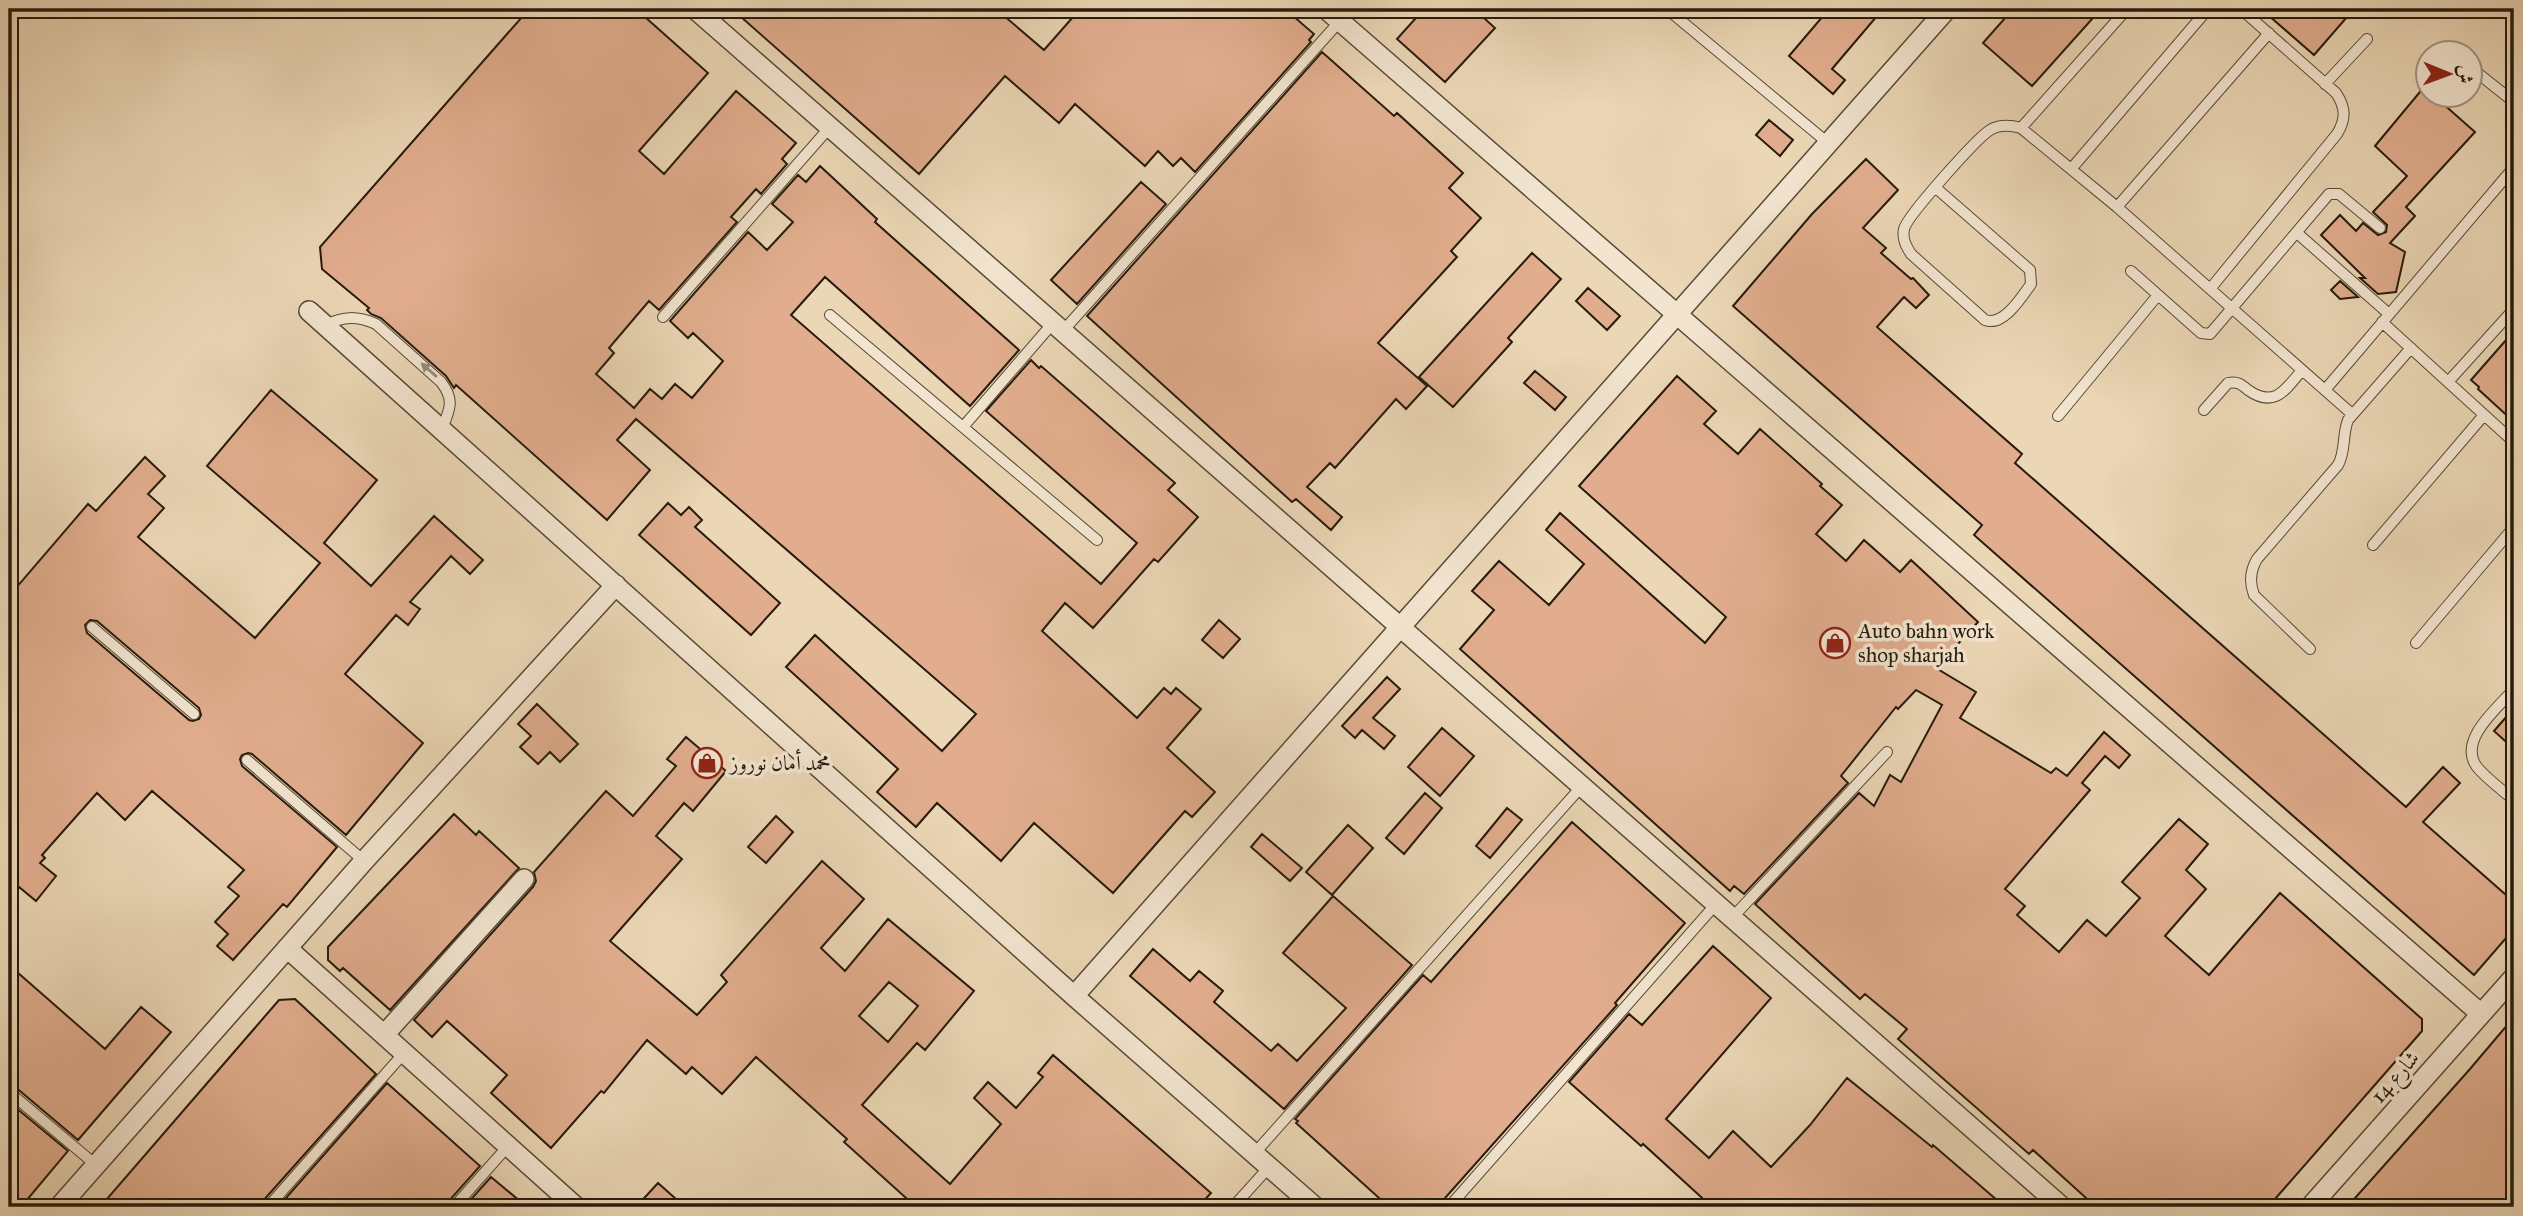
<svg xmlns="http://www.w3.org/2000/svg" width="2523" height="1216" viewBox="0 0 2523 1216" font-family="'IM FELL Great Primer',Amiri,serif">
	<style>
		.building { fill: #e1ad8e; stroke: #261b0c; stroke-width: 2; fill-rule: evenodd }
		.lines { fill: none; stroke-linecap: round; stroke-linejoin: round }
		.service-casing { stroke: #574a36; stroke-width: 12 }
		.minor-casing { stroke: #574a36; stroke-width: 22 }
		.service { stroke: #f2e4cf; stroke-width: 10 }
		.minor { stroke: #f2e4cf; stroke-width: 19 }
		.oneway { fill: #968a77 }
		.labels { text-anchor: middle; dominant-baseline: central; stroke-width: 7; stroke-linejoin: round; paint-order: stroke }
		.poi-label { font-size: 21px; fill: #261b0c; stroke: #f2e4cf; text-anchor: start }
		.street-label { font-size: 21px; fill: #261b0c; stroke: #f2e4cf }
	</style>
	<rect width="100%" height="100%" fill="#ebd6b5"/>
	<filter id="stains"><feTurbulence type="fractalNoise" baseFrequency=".00286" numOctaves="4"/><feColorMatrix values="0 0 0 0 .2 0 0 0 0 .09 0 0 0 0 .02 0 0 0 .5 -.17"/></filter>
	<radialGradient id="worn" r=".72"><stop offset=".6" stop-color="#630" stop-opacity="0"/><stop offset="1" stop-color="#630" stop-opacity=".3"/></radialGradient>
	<path class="building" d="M529 9H636L708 73 639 151 664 174 736 91 796 143 782 159 787 164 761 194 756 189 731 217 737 222 659 310 649 301 609 348 614 353 596 374 634 408 650 389 662 399 675 384 692 398 723 361 693 333 688 338 670 321 748 232 767 250 793 222 772 204 798 175 806 182 820 166 877 219 875 222 1019 350 970 406 825 277 791 315 1101 584 1137 543 986 411 1031 360 1039 368 1041 366 1175 483 1168 490 1198 517 1158 562 1154 559 1093 628 1065 603 1042 631 1137 718 1164 688 1171 694 1176 688 1201 709 1167 748 1215 792 1192 817 1185 811 1113 893 1034 823 1001 861 937 803 916 827 877 792 898 769 786 667 815 635 942 751 976 714 636 419 617 440 650 470 607 520 456 385 454 388 446 376 381 318 371 314 367 310 369 308 322 269 320 247Z
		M732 9H996L1044 50 1080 9H1285L1314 34 1309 40 1311 42 1195 172 1181 158 1173 166 1158 151 1145 166 1075 104 1059 123 1005 76 919 174Z
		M1424 9H1474L1495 28 1445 82 1397 39Z
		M1829 9H1883L1832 69 1845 80 1833 94 1789 56Z
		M2013 9H2101L2032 86 1983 43Z
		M2261 9H2354L2314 55Z
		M1322 52 1394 116 1397 113 1463 173 1449 188 1481 218 1451 251 1457 257 1378 343 1427 386 1406 409 1396 399 1335 468 1330 463 1307 487 1342 517 1331 530 1296 499 1292 502 1087 316Z
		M2424 87 2428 91V94H2432L2475 132 2406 207 2415 216 2390 243 2405 252 2396 292 2378 294 2360 278H2365L2321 235 2340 215 2356 231 2363 223 2378 235 2386 232 2387 225 2373 212 2407 176 2375 146Z
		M1769 120 1793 140 1780 156 1756 135Z
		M1866 159 1898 190 1863 228 1886 248 1881 253 1911 279 1913 278 1929 295 1916 308 1904 297 1877 327 2022 454 2015 463 2406 807 2443 767 2460 783 2423 822 2514 902V929L2474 975 1974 535 1982 525 1733 306 1812 214Z
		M1141 182 1166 204 1077 304 1051 280Z
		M1532 253 1561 279 1508 338 1512 342 1453 407 1419 377Z
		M2340 281 2358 297 2340 299 2331 290Z
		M1588 288 1620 316 1607 330 1576 301Z
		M2514 331V422L2478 389 2479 387 2471 380Z
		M1535 371 1566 397 1555 410 1524 383Z
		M1677 376 1716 411 1704 424 1738 454 1760 429 1822 484 1820 486 1842 505 1816 534 1846 561 1864 540 1900 572 1911 560 1978 622 1936 668 1976 692 1960 718 2051 773 2056 768 2067 776 2104 732 2130 755 2119 768 2105 756 2082 783 2090 790 2005 889 2025 906 2017 915 2059 952 2087 920 2106 936 2140 898 2122 882 2179 819 2208 844 2186 870 2206 889 2165 936 2209 975 2280 893 2422 1019V1031L2268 1207H2096L2033 1150 2029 1154 1898 1039 1907 1029 1865 994 1860 999 1755 904 1859 793 1874 806 1890 775 1901 782 1942 705 1916 690 1898 709 1896 707 1841 776 1848 783 1744 894 1734 886 1730 891 1460 649 1494 610 1472 591 1499 561 1549 605 1584 564 1546 530 1560 513 1705 643 1726 617 1579 486Z
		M271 390 377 480 324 543 371 586 434 516 483 560 470 574 451 556 410 602 420 609 408 625 396 615 345 674 423 743 346 835 252 754 248 753 242 755 240 759 242 766 337 847 287 907 283 904 233 960 217 946 228 934 215 922 239 896 228 887 244 870 152 791 125 820 97 793 42 855 45 858 40 863 56 876 36 901 19 887 9 899V596L88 504 96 511 145 457 165 476 148 494 164 508 138 537 255 638 320 563 207 466ZM90 620 97 621 199 708 201 715 199 719 193 721 189 720 87 633 85 625Z
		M668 503 681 515 689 507 702 520 695 527 780 603 751 635 639 535Z
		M1219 620 1240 639 1223 658 1202 640Z
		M1387 677 1400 689 1373 718 1395 736 1384 749 1362 730 1355 738 1342 726Z
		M537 704 578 744 560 762 550 752 538 764 520 747 531 736 518 724Z
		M2514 708V749L2494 731Z
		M1442 728 1474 756 1440 796 1408 767Z
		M686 737 726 771 693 811 684 803 656 836 682 859 610 941 697 1015 727 982 721 975 822 861 864 899 821 948 845 971 888 919 974 991 925 1050 917 1043 862 1105 950 1184 1001 1124 974 1098 988 1082 1016 1108 1043 1077 1038 1073 1053 1055 1211 1193 1198 1207H916L844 1142 847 1139 756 1057 722 1094 692 1067 686 1074 647 1040 604 1093 601 1091 551 1148 491 1093 507 1075 447 1021 432 1037 414 1020 533 887 536 881 534 872 606 791 633 816 676 766 667 759ZM889 982 918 1006 888 1042 859 1016Z
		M1425 793 1442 808 1404 854 1386 838Z
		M1507 808 1522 820 1490 858 1476 846Z
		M454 814 476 835 479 831 519 868 390 1010 343 968 340 971 328 960V947Z
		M776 816 793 832 766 863 748 847Z
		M1572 822 1685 923 1615 1003 1617 1005 1445 1198 1446 1199 1442 1207H1389L1296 1123 1298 1121 1295 1119 1423 975 1431 982Z
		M1348 825 1373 848 1332 895 1306 872Z
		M1262 834 1302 868 1290 881 1251 847Z
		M1333 896 1412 965 1284 1109 1130 976 1153 949 1190 981 1199 971 1223 991 1214 1002 1271 1051 1278 1044 1297 1061 1346 1008 1283 953Z
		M1713 946 1771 998 1666 1119 1709 1158 1733 1131 1771 1167 1810 1125 1847 1078 1932 1147 1933 1145 2005 1207H1712L1643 1144 1641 1146 1569 1082 1629 1014 1642 1025Z
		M9 965 105 1049 141 1007 171 1032 78 1140 14 1086 9 1085Z
		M295 999 376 1074 262 1202 261 1207H100L279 1000Z
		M2514 1017V1207H2347L2470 1069Z
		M387 1083 480 1166 448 1202 447 1207H278Z
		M9 1102 68 1151 26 1201 9 1204Z
		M491 1177 527 1207H464Z
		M658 1183 685 1207H636Z"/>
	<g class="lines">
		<g class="service-casing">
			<path id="service" d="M1667 9 1828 143
				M2470 67 2514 102
				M2325 84 2367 39
				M2021 128 2127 9
				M2072 168 2208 9
				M1936 188 2030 270 2031 284C2021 298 2003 327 1985 320L1911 254C1906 246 1902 239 1904 229 1907 216 1977 138 1990 130 2000 124 2010 125 2021 128L2117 207 2352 414
				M2117 207 2269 33
				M2297 233 2389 314
				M2131 271 2201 333 2210 334 2329 194H2339L2380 228
				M2210 289 2337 134C2346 119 2346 108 2336 93L2241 9
				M830 315 1097 540
				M663 317 830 127
				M2382 322 2514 442
				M325 325C344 316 357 316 376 324L441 382C455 400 450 409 442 429
				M1063 331 1340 21
				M2448 382 2514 309
				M2325 390 2510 172 2514 164
				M2204 410 2228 383C2237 381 2241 384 2248 390 2275 409 2286 389 2302 370
				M2058 416 2158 295
				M963 427 1053 323
				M2373 545 2484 415
				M92 627 194 714
				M2416 643 2514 527
				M2310 649 2254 595C2249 582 2250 571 2257 559L2338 465C2346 451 2342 435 2348 420L2411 348
				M2514 689C2498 708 2457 740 2477 767 2487 779 2502 790 2514 800
				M247 760 364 861
				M1732 918 1887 752
				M9 1092 96 1165
				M1254 1154 1582 786
				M268 1207 404 1053
				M454 1207 508 1146
				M1233 1207 1269 1167
				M1449 1207 1716 904"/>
		</g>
		<g class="minor-casing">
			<path id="minor" d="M695 9 2062 1207
				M1326 9 2481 1014
				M309 311 1074 996 1315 1207
				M287 948 576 1207
				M1074 996 1947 9
				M384 1035 524 879
				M59 1207 364 861 616 585
				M2310 1207 2514 977"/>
		</g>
		<use href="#service" class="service"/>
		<use href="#minor" class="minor"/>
	</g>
	<defs><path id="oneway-solid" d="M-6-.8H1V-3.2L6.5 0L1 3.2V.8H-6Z" transform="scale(1.75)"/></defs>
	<use class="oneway" href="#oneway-solid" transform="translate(429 370) rotate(-139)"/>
	<defs>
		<g id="shop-ring" transform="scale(1.575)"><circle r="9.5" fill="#f2e4cf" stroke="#8f2418" stroke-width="1.5"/><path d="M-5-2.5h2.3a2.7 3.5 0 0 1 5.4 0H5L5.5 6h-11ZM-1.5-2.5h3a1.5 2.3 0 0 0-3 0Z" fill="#8f2418"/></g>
	</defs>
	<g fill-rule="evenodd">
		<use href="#shop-ring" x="1835" y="643"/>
		<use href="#shop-ring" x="707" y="763"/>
	</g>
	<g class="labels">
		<g class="poi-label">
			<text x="1858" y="631">Auto bahn work<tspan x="1858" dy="24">shop sharjah</tspan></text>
			<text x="730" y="763">محمد أمان نوروز</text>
		</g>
		<g class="street-label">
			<text transform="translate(2395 1077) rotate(-49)">شارع 14</text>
		</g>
	</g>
	<rect width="2523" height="1216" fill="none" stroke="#ebd6b5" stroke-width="35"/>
	<rect x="10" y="10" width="2502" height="1195" fill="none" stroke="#261b0c" stroke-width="3.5"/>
	<rect x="18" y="18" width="2488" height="1181" fill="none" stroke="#261b0c" stroke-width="2"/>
	<g transform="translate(2449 74) rotate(91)"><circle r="33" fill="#f2e4cf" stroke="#a09481" stroke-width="2"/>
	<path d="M0-5L12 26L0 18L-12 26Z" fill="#8f2418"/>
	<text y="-10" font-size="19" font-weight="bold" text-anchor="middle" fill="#261b0c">ش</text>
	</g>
	<rect width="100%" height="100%" filter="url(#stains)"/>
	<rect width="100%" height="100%" fill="url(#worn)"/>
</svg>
